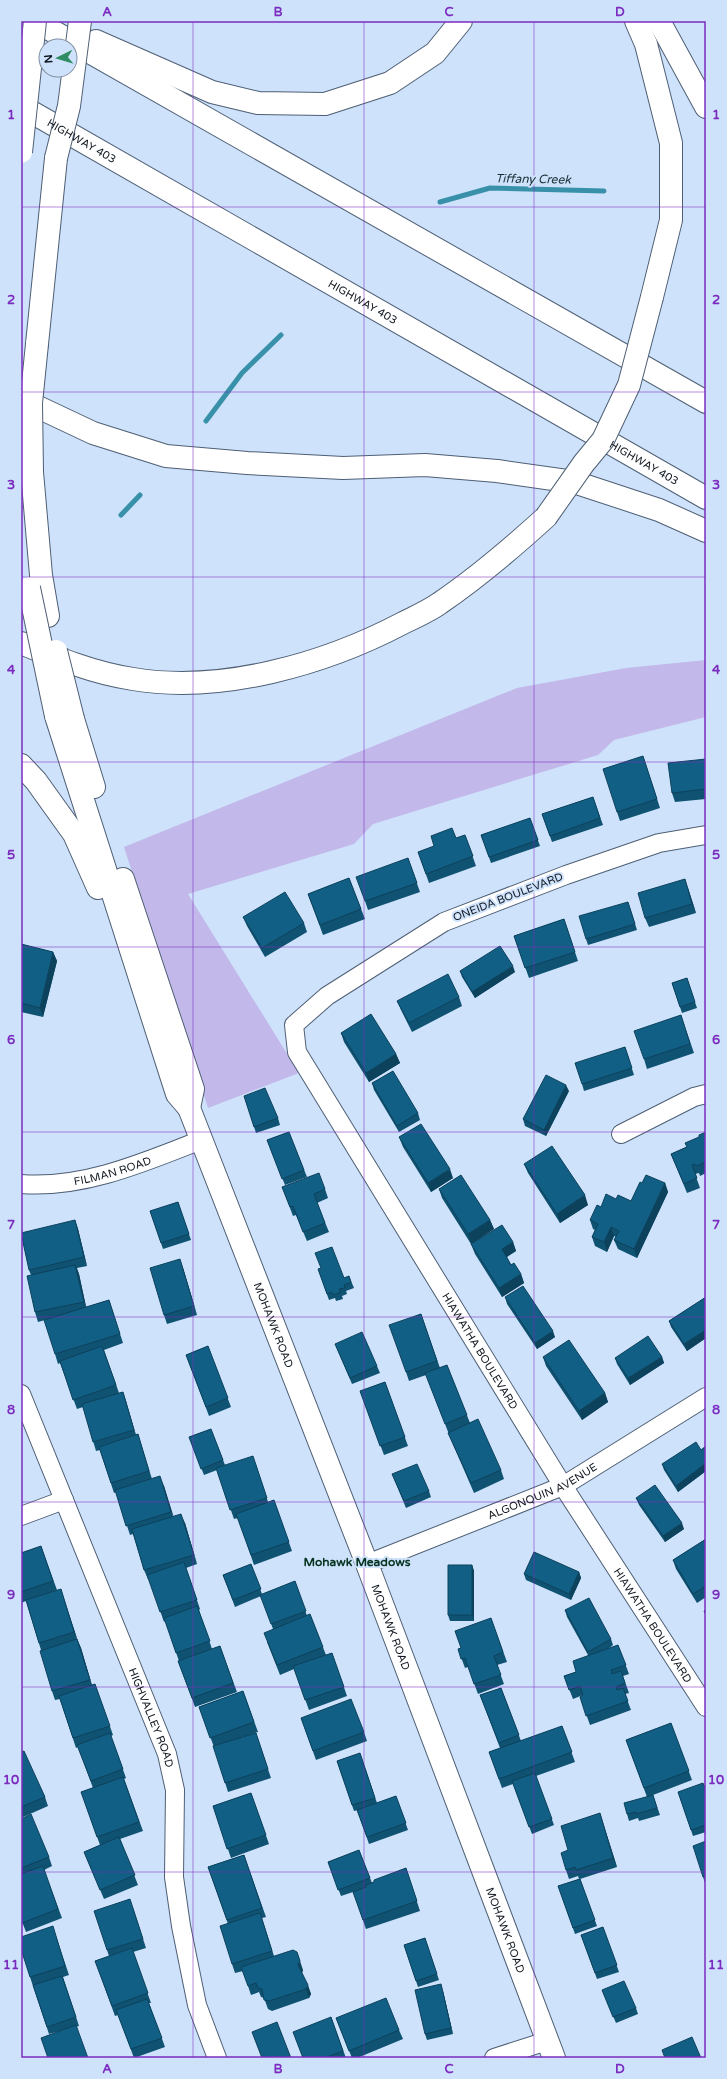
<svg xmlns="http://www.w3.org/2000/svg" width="727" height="2079" viewBox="0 0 727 2079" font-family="'Varela Round',sans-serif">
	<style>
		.green { fill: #c2b8ea }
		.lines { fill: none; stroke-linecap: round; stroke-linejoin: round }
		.stream { stroke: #3891a9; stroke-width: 5 }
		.minor-casing { stroke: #4e5f74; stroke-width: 20 }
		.secondary-casing { stroke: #4e5f74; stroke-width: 24 }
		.motorway-casing { stroke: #4e5f74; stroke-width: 24 }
		.minor { stroke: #fff; stroke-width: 18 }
		.secondary { stroke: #fff; stroke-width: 22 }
		.motorway { stroke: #fff; stroke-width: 22 }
		.motorway-bridge-casing { stroke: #4e5f74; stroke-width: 24; stroke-linecap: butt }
		.motorway-bridge { stroke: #fff; stroke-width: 22 }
		.wall { fill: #0f5272 }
		.shaded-wall { fill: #0d425d }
		.building { fill: #125f85; stroke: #0d425d }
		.grid { fill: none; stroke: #7b2cbf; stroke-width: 1; stroke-opacity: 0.55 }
		.labels { text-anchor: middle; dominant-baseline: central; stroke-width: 4; stroke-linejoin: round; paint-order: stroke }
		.street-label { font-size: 11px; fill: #0f161f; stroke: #cee2fb }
		.water-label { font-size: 12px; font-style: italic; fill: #192f35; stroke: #cee2fb }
		.neighbourhood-label { font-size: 12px; font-weight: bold; fill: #063421; stroke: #cee2fb }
		.neatline { fill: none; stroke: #7b2cbf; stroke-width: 1.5 }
		.grid-label { font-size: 13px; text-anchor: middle; font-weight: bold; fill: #7b2cbf }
	</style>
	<rect width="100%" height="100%" fill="#cee2fb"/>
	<path class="green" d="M706 660V717L614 740 598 755 373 824 354 844 188 894 299 1073 208 1108 124 847 517 688 626 668Z"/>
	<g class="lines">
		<path class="stream" d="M440 202 490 188 604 191
			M206 421 242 373 281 335
			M121 515 140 495"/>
		<g class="minor-casing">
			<g id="minor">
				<path id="s1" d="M706 835 659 843 566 875 444 922 327 996 294 1025 297 1052 563 1486 706 1707"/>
				<path d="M621 1134 694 1097 706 1094"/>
				<path id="s2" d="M21 1184C83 1189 145 1162 201 1140"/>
				<path id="s3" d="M21 1394 167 1754 175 1790 174 1877 181 1926 197 2005 217 2058"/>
				<path d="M21 1516 64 1500"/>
				<path id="s4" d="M367 1564 563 1486 706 1397"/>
				<path d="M494 2058 547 2041"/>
			</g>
		</g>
		<g class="secondary-casing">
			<g id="secondary">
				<path id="s5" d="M189 1108 367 1564 554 2058"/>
			</g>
		</g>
		<g class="motorway-casing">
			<g id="motorway">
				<path d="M35 21 706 402"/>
				<path d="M636 21 646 44 671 143V220L652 297"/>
				<path d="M659 21 706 107"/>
				<path d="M96 41 212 92 258 103 325 104 390 83 435 53 461 21"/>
				<path id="s6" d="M21 106 706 498"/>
				<path d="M37 344 56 158"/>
				<path d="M21 399 93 433 166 456 247 463 343 468 425 465 497 471 574 482 659 510 706 531"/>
				<path d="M32 472 41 575 48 616"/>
				<path d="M21 643C57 658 93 673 133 679 221 694 325 664 403 623 415 617 429 611 440 603 478 577 512 548 546 517"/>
				<path d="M56 716 177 1094 189 1108"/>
				<path d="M73 719 94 787"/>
				<path d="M21 765 36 781 74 834 98 888"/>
				<path d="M123 879 193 1089 189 1108"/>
			</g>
		</g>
		<use href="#minor" class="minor"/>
		<use href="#secondary" class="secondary"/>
		<use href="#motorway" class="motorway"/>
		<g class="motorway-bridge-casing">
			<path id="motorway-bridge" d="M21 152 35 21
				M56 158 69 106 80 21
				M32 472 31 403 37 344
				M546 517 584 463 603 440 629 385 652 297
				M29 588 56 716
				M56 651 73 719"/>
		</g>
		<use href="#motorway-bridge" class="motorway-bridge"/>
	</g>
	<path class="wall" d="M706 759V799L675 802 672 793Z
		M646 765 660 808 620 821 617 812Z
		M593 797 603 825 552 842 542 814Z
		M530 818 540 846 491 863 481 835Z
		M465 835 476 866 429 883 418 852Z
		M408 858 420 892 368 910 365 901Z
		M349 878 365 919 323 935 308 894Z
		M688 888 696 913 649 927 645 918Z
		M630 908 637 930 588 945 586 939Z
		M243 917 304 923 307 932 265 957 247 926Z
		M564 919 578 961 529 978 514 936Z
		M21 944 53 952 57 961 43 1017 21 1012Z
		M460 971 515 972 475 998 462 977Z
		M687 978 697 1008 682 1013 672 983Z
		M459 997 462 1006 412 1032 401 1010 397 1001Z
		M681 1015 694 1053 647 1069 644 1059Z
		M341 1033 396 1054 400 1063 369 1082 344 1042Z
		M625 1047 634 1075 584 1091 582 1084Z
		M372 1083 418 1113 420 1120 399 1132 374 1090Z
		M569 1091 546 1136 525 1126 523 1119Z
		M244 1096 278 1118 280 1125 256 1133Z
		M289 1132 307 1177 285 1185 267 1140Z
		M706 1132V1173L700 1176 699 1173 695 1174 700 1188 687 1193 671 1154 686 1147Z
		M399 1137 453 1178 431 1192 403 1147Z
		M524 1164 588 1205 560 1223 528 1173Z
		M642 1183H665L668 1192 637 1258 618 1249 614 1240 616 1237 614 1236 607 1252 595 1246 592 1237 595 1230 593 1229 590 1220 601 1207 616 1199 631 1201Z
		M282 1187 325 1189 328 1198 317 1203 329 1232 307 1241 296 1215 293 1216Z
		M439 1189 490 1220 494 1229 471 1244 442 1198Z
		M178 1202 191 1240 163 1249 150 1211Z
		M75 1220 78 1229 87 1266 77 1268 79 1274 86 1307 109 1300 123 1343 104 1350 119 1393 123 1392 136 1435 138 1434 152 1479 164 1486 173 1517 185 1523 197 1564 186 1568 200 1609 199 1610 212 1649 220 1646 237 1692 195 1707 178 1661H179L165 1621 164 1622 149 1579H148L144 1570 133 1534 130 1535 116 1492 114 1493 100 1450 96 1451 83 1407 77 1409 60 1363 58 1364 55 1354 45 1320 38 1322 35 1312 31 1275 29 1270Z
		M513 1242 516 1251 507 1257 511 1265 521 1274 524 1283 502 1297 475 1254 471 1244Z
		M183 1268 197 1315 167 1324 164 1315Z
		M318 1269 344 1278 349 1276 354 1288 346 1291 347 1294 342 1296 343 1299 336 1301 335 1298 329 1300Z
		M505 1297 555 1337 537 1349 507 1304Z
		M706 1297V1338L687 1351 671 1327 669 1321Z
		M421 1314 440 1368 447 1365 470 1423 501 1470 504 1479 474 1493 452 1442 426 1375 409 1381 406 1372Z
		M335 1344 377 1366 380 1373 352 1384Z
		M208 1346 231 1407 209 1416 186 1355Z
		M543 1357 605 1393 608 1402 582 1420 546 1366Z
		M662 1357 664 1363 630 1385 617 1364 615 1358Z
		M385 1382 408 1446 384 1455 360 1391Z
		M211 1429 225 1465H256L268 1502 274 1500 292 1551 254 1565 238 1518 234 1519 217 1470 204 1475 189 1437Z
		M706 1446V1471L678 1492 664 1470 662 1464 701 1450Z
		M392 1474 429 1491 431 1497 406 1508Z
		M636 1498 684 1529 665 1542 639 1505Z
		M706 1539V1597L697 1603 676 1569 673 1560Z
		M41 1546 57 1590 44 1595 61 1589 77 1639 81 1648 92 1685 95 1684 113 1735 111 1736 126 1778 124 1779 143 1831 120 1839 138 1885 104 1899 84 1852 100 1845 81 1792 93 1788 78 1747 76 1748 60 1699 55 1700 52 1691 41 1650 26 1601 21 1603V1553Z
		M251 1564 262 1594 295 1581 307 1616 310 1614 326 1655 332 1653 347 1696 309 1710 294 1669 280 1675 267 1642 273 1629 261 1596 235 1607 223 1575Z
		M472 1565 474 1571V1621H450L448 1615Z
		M579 1572 581 1578 571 1600 526 1580 524 1574Z
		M565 1610 611 1639 613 1645 608 1649 618 1645 629 1674 623 1676 629 1693 625 1694 631 1710 590 1725 580 1697 583 1695 573 1699 564 1676 576 1672 588 1655 567 1617Z
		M491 1618 507 1662 497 1665 504 1684 478 1694 468 1667 465 1668 458 1649 461 1648Z
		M501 1688 521 1741 562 1726 575 1762 536 1776 554 1825 532 1834 513 1784 502 1788 489 1752 500 1748 480 1695Z
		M243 1691 258 1732 242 1737 256 1733 271 1778 228 1792 214 1747 199 1707Z
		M301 1718 364 1732 367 1741 316 1760Z
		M671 1723 692 1780 653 1795 660 1815 639 1821 638 1818 629 1821 627 1814 647 1797 626 1740Z
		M21 1752 45 1797 48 1806 21 1818Z
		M360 1753 377 1803 396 1796 408 1830 369 1844 357 1810H358L354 1811 337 1761Z
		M706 1790V1832L693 1836 678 1792Z
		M251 1793 269 1844 231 1858 213 1806Z
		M600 1813 617 1867 580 1879 597 1926 575 1934 558 1886 579 1879 578 1876 569 1879 566 1870 568 1850Z
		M21 1819 49 1857 52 1866 44 1870 62 1918 26 1932 21 1919Z
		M706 1841V1882L705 1883 703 1877Z
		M359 1850 372 1883 406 1868 420 1911 366 1929 353 1892 341 1896 328 1862Z
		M244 1855 266 1917 262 1918 274 1956 303 1970 302 1973 311 1994 309 1998 272 2011 268 2009 264 1998 261 1997 259 1992 251 1995 243 1971 235 1973 232 1964 228 1924 208 1867Z
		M133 1908 146 1948 133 1952 151 2003H149L165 2047 134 2058 118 2015 115 2016 95 1961 109 1956 107 1950Z
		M603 1927 619 1972 597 1979 581 1935Z
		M56 1936 69 1975 63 1977 79 2026 49 2034 30 1977Z
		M425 1938 439 1980 418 1987 404 1945Z
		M602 1990 636 2008 638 2014 616 2023Z
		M443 1991 453 2034 427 2040 425 2034Z
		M331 2017 346 2058H303Z
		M336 2018 399 2030 403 2039 357 2058H352Z"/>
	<path class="shaded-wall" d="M685 879 688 888 696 913 692 904Z
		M53 952 57 961 43 1017 40 1008Z
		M513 966 515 972 475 998 472 992Z
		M396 1054 400 1063 369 1082 366 1073Z
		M566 1085 569 1091 546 1136 544 1130Z
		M450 1169 453 1178 431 1192 428 1183Z
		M665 1183 668 1192 637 1258 634 1249Z
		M585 1195 588 1205 560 1223 557 1214Z
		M75 1220 78 1229 87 1266 84 1257Z
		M490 1220 494 1229 471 1244 468 1234Z
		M611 1227 614 1236 607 1252 604 1242Z
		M513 1242 516 1251 505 1258 502 1249Z
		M180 1259 183 1268 197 1315 194 1306Z
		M75 1265 79 1274 87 1311 84 1302Z
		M521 1274 524 1283 502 1297 499 1288Z
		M706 1330V1338L687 1351 684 1344Z
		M553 1331 555 1337 537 1349 535 1343Z
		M662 1357 664 1363 630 1385 628 1378Z
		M123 1392 126 1401 137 1439 134 1430Z
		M605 1393 608 1402 582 1420 579 1411Z
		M705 1464 706 1466V1471L678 1492 676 1486Z
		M160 1476 164 1486 175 1521 171 1512Z
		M181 1514 185 1523 197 1564 194 1555Z
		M682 1523 684 1529 665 1542 663 1536Z
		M472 1565 474 1571V1621L472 1615Z
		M579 1572 581 1578 571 1600 569 1594Z
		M61 1589 64 1599 78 1641 74 1632Z
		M77 1639 81 1648 93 1689 90 1680Z
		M600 1813 603 1823 617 1867 613 1858Z
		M297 1952 303 1970 301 1975 298 1965Z
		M441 1984 443 1991 453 2034 451 2028Z
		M308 1985 311 1994 309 1998 306 1989Z"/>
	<path class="building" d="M643 756 657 799 617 812 603 769Z
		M706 759V789L672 793 668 763Z
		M593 797 600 818 550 836 542 814Z
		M530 818 538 840 489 857 481 835Z
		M452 828 456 838 465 835 473 856 426 874 418 852 434 846 431 836Z
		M408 858 417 883 365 901 356 877Z
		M349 878 361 909 320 925 308 894Z
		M685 879 692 904 645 918 638 893Z
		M285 892 304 923 262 948 243 917Z
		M628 902 635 924 586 939 579 916Z
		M564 919 575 952 525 968 514 936Z
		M21 944 53 952 40 1008 21 1003Z
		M500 946 513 966 472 992 460 971Z
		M448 974 459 997 409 1023 397 1001Z
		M687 978 695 1002 680 1007 672 983Z
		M371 1014 396 1054 366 1073 341 1033Z
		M681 1015 690 1044 644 1059 634 1031Z
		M625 1047 632 1068 582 1084 575 1063Z
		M393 1071 418 1113 397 1126 372 1083Z
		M546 1075 566 1085 544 1130 523 1119Z
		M265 1088 278 1118 254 1127 244 1096Z
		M421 1124 450 1169 428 1183 399 1137Z
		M289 1132 304 1170 282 1179 267 1140Z
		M706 1132V1162L696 1166 695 1164 692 1165 697 1178 684 1184 671 1154 687 1147 685 1143 699 1137V1135Z
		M552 1146 585 1195 557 1214 524 1164Z
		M319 1173 325 1189 314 1194 325 1223 303 1232 293 1206 290 1207 282 1187Z
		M461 1175 490 1220 468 1234 439 1189Z
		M646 1175 665 1183 634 1249 614 1240 619 1231 611 1227 604 1242 592 1237 598 1224 590 1220 597 1205 601 1207 606 1194 616 1199 618 1195 631 1201 640 1182 642 1183Z
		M178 1202 189 1234 161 1243 150 1211Z
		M75 1220 84 1257 29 1270 21 1233Z
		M502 1225 513 1242 502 1249 511 1265 514 1263 521 1274 499 1288 471 1244Z
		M332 1247 344 1278 349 1276 351 1282 344 1285 345 1288 339 1289 341 1292 333 1295 332 1292 327 1294 318 1269 321 1268 315 1253Z
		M180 1259 194 1306 164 1315 150 1268Z
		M75 1265 84 1302 35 1312 27 1276Z
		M523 1286 553 1331 535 1343 505 1297Z
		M706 1297V1330L684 1344 669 1321Z
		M109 1300 120 1334 55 1354 44 1320Z
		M421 1314 437 1361 406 1372 389 1325Z
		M362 1332 377 1366 350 1378 335 1344Z
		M648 1336 662 1357 628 1378 615 1358Z
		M569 1340 605 1393 579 1411 543 1357Z
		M102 1346 116 1385 73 1400 60 1361Z
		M208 1346 228 1398 206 1407 186 1355Z
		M447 1365 467 1415 445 1424 425 1373Z
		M385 1382 405 1437 380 1446 360 1391Z
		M123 1392 134 1430 93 1442 82 1404Z
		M478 1419 501 1470 471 1483 448 1433Z
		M211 1429 223 1460 201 1469 189 1437Z
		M138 1434 149 1471 111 1483 99 1447Z
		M696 1442 701 1450 706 1446V1465L705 1464 676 1486 662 1464Z
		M253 1456 267 1498 230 1510 216 1468Z
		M417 1464 429 1491 404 1501 392 1474Z
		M160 1476 171 1512 126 1526 115 1490Z
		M655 1485 682 1523 663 1536 636 1498Z
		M274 1500 289 1542 251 1555 236 1514Z
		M181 1514 194 1555 144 1570 132 1529Z
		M706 1539V1586L693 1594 673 1560Z
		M41 1546 53 1581 21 1592V1553Z
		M534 1552 579 1572 569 1594 524 1574Z
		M184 1562 197 1600 160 1612 147 1575Z
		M251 1564 261 1589 233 1600 223 1575Z
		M448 1565H472V1615H448Z
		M295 1581 306 1611 271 1624 260 1595Z
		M61 1589 74 1632 39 1643 26 1600Z
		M589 1598 611 1639 588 1652 565 1610Z
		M197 1606 210 1641 176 1653 164 1618Z
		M706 1610V1615L704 1611Z
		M310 1614 323 1647 277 1665 264 1633Z
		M491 1618 503 1652 494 1656 501 1675 474 1684 465 1658 461 1659 458 1649 461 1648 455 1631Z
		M77 1639 90 1680 52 1691 40 1651Z
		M618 1645 626 1665 611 1670 612 1674 621 1671 625 1683 616 1687 617 1690 623 1688 628 1701 586 1716 580 1697 583 1695 580 1686 569 1690 564 1676 576 1672 573 1661Z
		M220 1646 233 1683 192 1698 178 1661Z
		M332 1653 344 1687 305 1700 293 1666Z
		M95 1684 110 1726 73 1738 59 1696Z
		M501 1688 519 1735 499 1743 480 1695Z
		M243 1691 254 1722 210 1738 199 1707Z
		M351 1699 364 1732 313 1751 301 1718Z
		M671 1723 689 1771 644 1788 626 1740Z
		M562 1726 572 1752 499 1779 489 1752Z
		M110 1733 123 1769 91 1781 77 1745Z
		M256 1733 268 1769 225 1783 213 1746Z
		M24 1751 45 1797 21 1807V1752Z
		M360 1753 375 1798 352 1805 337 1761Z
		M535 1773 552 1819 529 1827 512 1781Z
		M123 1777 139 1822 97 1837 81 1792Z
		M703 1783 706 1790V1825L691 1830 678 1792Z
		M251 1793 266 1835 227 1849 213 1806Z
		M653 1795 657 1808 636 1814V1812L627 1814 624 1803Z
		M396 1796 406 1823 367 1837 357 1810Z
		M600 1813 613 1858 576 1870 575 1867 566 1870 561 1853 568 1850 561 1826Z
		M31 1814 49 1857 21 1868V1819Z
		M119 1837 135 1875 100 1890 84 1852Z
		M706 1841V1876L703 1877 693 1846Z
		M359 1850 370 1878 338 1890 328 1862Z
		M244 1855 262 1908 227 1920 208 1867Z
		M43 1866 58 1909 22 1923 21 1919V1874Z
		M406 1868 417 1901 363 1920 353 1892 366 1887V1885L374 1882V1880Z
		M580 1879 595 1920 573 1928 558 1886Z
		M130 1899 143 1939 107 1950 94 1911Z
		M260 1913 272 1951 232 1964 220 1926Z
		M53 1926 65 1966 30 1977 21 1949V1937Z
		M603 1927 617 1965 595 1973 581 1935Z
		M425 1938 437 1974 416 1981 404 1945Z
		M132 1948 148 1993 112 2006 95 1961Z
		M293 1950 297 1952 300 1961 298 1965 308 1985 306 1989 269 2001 264 2000 262 1989 258 1988 256 1983 248 1986 241 1967Z
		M62 1976 76 2017 47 2027 33 1985Z
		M624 1981 636 2008 613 2017 602 1990Z
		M441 1984 451 2028 425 2034 415 1990Z
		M386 1998 399 2030 349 2051 336 2018Z
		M147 1999 162 2038 131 2049 116 2010Z
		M331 2017 343 2051 324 2058H303L293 2032Z
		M277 2022 291 2058H262L252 2032Z
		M76 2025 88 2058H48L41 2038Z
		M692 2037 701 2058H665L662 2050Z"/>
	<path class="grid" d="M193 21V2058M364 21V2058M534 21V2058M21 207H706M21 392H706M21 577H706M21 762H706M21 947H706M21 1132H706M21 1317H706M21 1502H706M21 1687H706M21 1872H706"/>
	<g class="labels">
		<g class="street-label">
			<text stroke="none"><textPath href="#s6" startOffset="70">HIGHWAY 403</textPath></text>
			<text stroke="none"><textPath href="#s6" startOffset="394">HIGHWAY 403</textPath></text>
			<text stroke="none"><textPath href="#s6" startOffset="718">HIGHWAY 403</textPath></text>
			<text transform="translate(508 897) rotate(-21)">ONEIDA BOULEVARD</text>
			<text stroke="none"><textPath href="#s2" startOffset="93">FILMAN ROAD</textPath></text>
			<text stroke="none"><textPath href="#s5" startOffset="233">MOHAWK ROAD</textPath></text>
			<text stroke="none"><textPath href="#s1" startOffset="837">HIAWATHA BOULEVARD</textPath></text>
			<text stroke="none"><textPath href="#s4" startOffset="190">ALGONQUIN AVENUE</textPath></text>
			<text stroke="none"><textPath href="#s1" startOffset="1161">HIAWATHA BOULEVARD</textPath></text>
			<text stroke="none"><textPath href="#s5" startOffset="557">MOHAWK ROAD</textPath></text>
			<text stroke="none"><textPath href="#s3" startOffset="349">HIGHVALLEY ROAD</textPath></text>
			<text stroke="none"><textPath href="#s5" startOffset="881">MOHAWK ROAD</textPath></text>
		</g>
		<g class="water-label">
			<text transform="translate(533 179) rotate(1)">Tiffany Creek</text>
		</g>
		<g class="neighbourhood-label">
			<text x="357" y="1562">Mohawk Meadows</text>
		</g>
	</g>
	<rect width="727" height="2079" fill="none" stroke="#cee2fb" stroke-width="44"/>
	<g transform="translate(58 58) rotate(265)"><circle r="19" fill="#cee2fb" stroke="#8290a3"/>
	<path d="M0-3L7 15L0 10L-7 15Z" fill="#308c63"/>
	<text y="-6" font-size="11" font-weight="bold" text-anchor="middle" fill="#0f161f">N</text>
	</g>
	<rect x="22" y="22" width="683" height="2035" class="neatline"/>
	<g class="grid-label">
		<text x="107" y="16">A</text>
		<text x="278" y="16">B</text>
		<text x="449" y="16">C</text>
		<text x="620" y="16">D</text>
		<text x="11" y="119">1</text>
		<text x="716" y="119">1</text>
		<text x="11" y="304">2</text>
		<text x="716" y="304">2</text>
		<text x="11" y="489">3</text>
		<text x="716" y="489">3</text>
		<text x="11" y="674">4</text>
		<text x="716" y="674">4</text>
		<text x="11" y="859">5</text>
		<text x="716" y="859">5</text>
		<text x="11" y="1044">6</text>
		<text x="716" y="1044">6</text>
		<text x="11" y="1229">7</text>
		<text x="716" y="1229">7</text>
		<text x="11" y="1414">8</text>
		<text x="716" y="1414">8</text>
		<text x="11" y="1599">9</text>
		<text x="716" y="1599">9</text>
		<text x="11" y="1784">10</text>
		<text x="716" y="1784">10</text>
		<text x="11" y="1969">11</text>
		<text x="716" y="1969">11</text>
		<text x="107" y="2073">A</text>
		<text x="278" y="2073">B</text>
		<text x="449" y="2073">C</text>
		<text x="620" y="2073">D</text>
	</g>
</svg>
